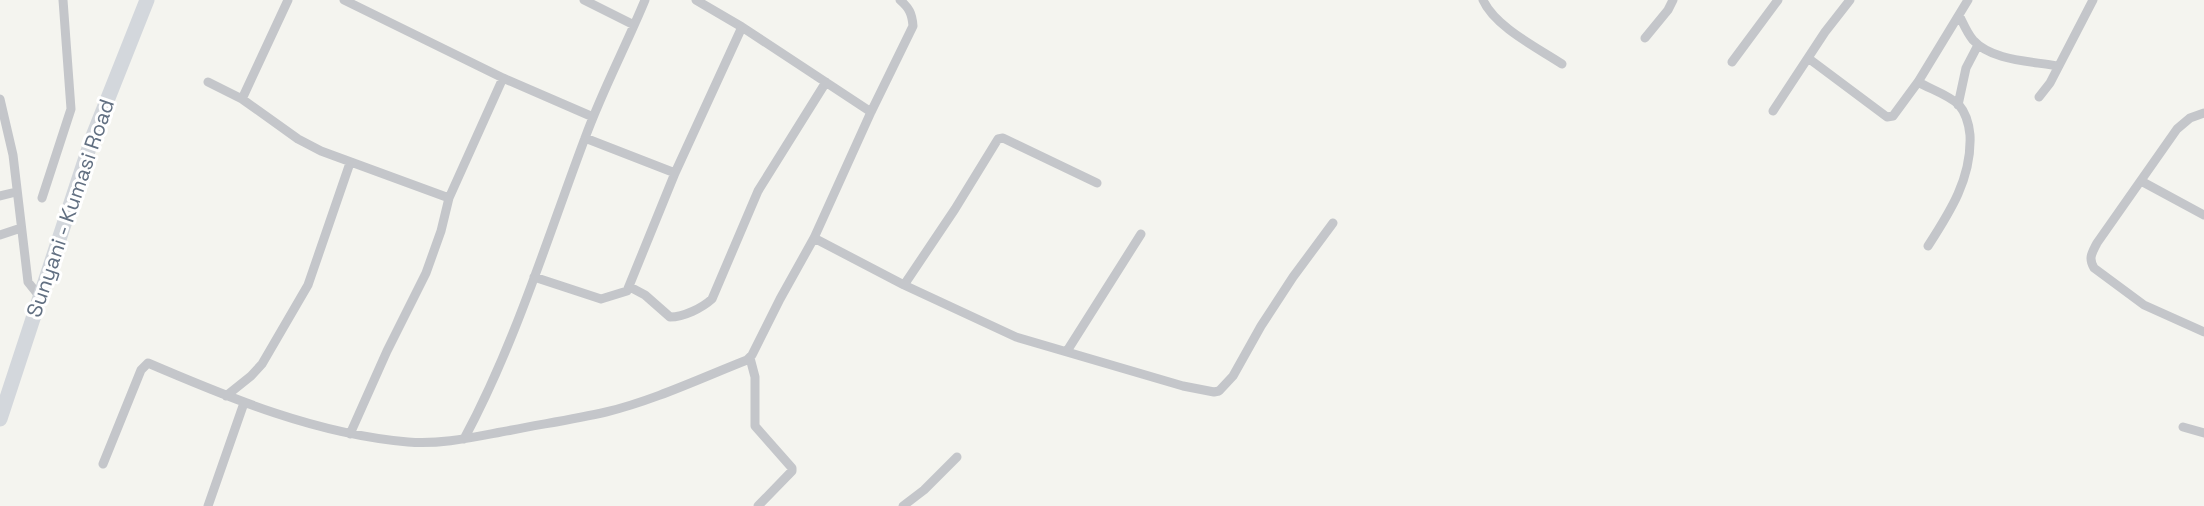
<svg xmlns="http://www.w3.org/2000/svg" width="2204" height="506" viewBox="0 0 2204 506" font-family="'Space Grotesk',sans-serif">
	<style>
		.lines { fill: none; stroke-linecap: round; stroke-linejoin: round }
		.minor { stroke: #c4c6ca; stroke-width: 9 }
		.primary { stroke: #d3d7dc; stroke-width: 15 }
		.labels { text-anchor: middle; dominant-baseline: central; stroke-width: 6; stroke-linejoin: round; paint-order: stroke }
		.street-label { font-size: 21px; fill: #627082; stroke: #fff }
	</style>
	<rect width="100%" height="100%" fill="#f4f4ef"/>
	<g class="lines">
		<path class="minor" d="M344 0 503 78 593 117
			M584 0 634 25
			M696 0 742 27 871 112
			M1483 0C1495 27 1538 48 1562 64
			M1959 15C1963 23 1967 33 1973 40 1992 61 2031 61 2057 66
			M1645 38 1668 10 1673 0
			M1808 58 1887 117 1893 116 1918 82 1968 0
			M1732 62 1778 0
			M208 82 242 99 298 139 321 151 449 198
			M1918 82C1930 89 1949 95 1959 105 1966 113 1969 125 1970 135 1972 178 1950 212 1928 246
			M2039 97 2050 83 2093 0
			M0 99 13 155 28 282 40 297
			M242 99 288 0
			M1958 105 1966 68 1978 45
			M1773 111 1825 32 1850 0
			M2204 113 2190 118 2177 129 2097 243C2092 253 2088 258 2094 268L2144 305 2204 332
			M585 138 675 173
			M2141 181 2204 215
			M0 196 16 192
			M42 198 71 109 63 0
			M0 235 21 228
			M814 238 904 285 1016 337 1183 386 1214 392 1219 391 1233 376 1261 326 1293 277 1333 223
			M534 277 601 299 627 291 675 173 742 27
			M904 285 955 209 998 139 1003 138 1097 183
			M630 287 645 295 670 317C684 317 702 308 712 299L758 191 826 82
			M1067 351 1141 234
			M750 358 755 377V426L792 468V471L758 506
			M226 396 251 376 262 364 308 285 350 163
			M2183 427 2204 433
			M350 434 387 351 426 273 441 231 449 198 503 78
			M464 439C515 344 547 239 585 138 602 91 626 46 645 0
			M103 464 141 370 148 363C232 399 316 434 408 442 443 445 478 436 512 430 543 424 575 419 606 412 655 400 701 378 747 360L752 355 780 299 814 238 871 112 913 26C912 13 909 8 900 0
			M208 506 244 403
			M903 506 924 490 957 457"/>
		<path class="primary" d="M0 419 93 136 147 0"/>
	</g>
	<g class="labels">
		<g class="street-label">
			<text transform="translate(70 208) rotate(-71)">Sunyani - Kumasi Road</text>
		</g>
	</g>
</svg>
